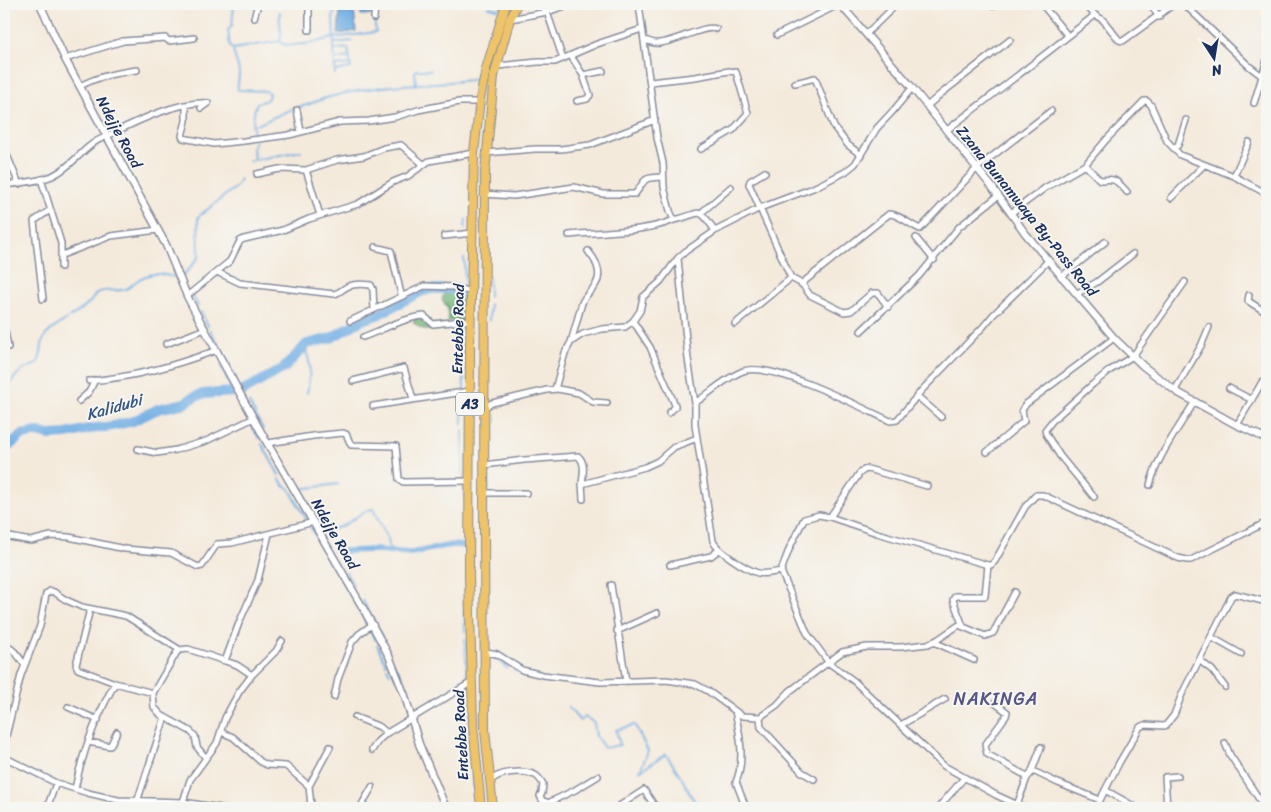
<svg xmlns="http://www.w3.org/2000/svg" width="1271" height="812" viewBox="0 0 1271 812" font-family="Sriracha,sans-serif">
	<style>
		.forest { fill: url(#forest-firs); stroke: #4a746c }
		.water { fill: #72afe4; stroke: #466fa1 }
		.lines { fill: none; stroke-linecap: round; stroke-linejoin: round }
		.stream { stroke: #72afe4; stroke-width: 2 }
		.canal { stroke: #72afe4; stroke-width: 5.5 }
		.river { stroke: #72afe4; stroke-width: 10 }
		.minor-casing { stroke: #888c9c; stroke-width: 8 }
		.tertiary-casing { stroke: #888c9c; stroke-width: 9 }
		.primary-casing { stroke: #888c9c; stroke-width: 10 }
		.minor { stroke: #fff; stroke-width: 5 }
		.tertiary { stroke: #fff; stroke-width: 6 }
		.primary { stroke: #efc469; stroke-width: 8 }
		.labels { text-anchor: middle; dominant-baseline: central; stroke-width: 4; stroke-linejoin: round; paint-order: stroke }
		.shield { fill: #f6f6f2; stroke: #5d6b8a; stroke-width: 1 }
		.shield-label { font-size: 14px; font-weight: bold; fill: #1b2f5e }
		.street-label { font-size: 15px; fill: #1b2f5e; stroke: #f6f6f2 }
		.water-label { font-size: 16px; font-style: italic; fill: #355586; stroke: #f6f6f2 }
		.quarter-label { font-size: 18px; letter-spacing: 1px; fill: #575583; stroke: #f6f6f2 }
	</style>
	<defs>
		<pattern id="forest-firs" width="22" height="20" patternUnits="userSpaceOnUse" patternTransform="scale(1.25)"><rect width="22" height="20" fill="#78b87a"/><path d="M5 1l3.5 6h-7zM16 11l3.5 6h-7z" fill="#629667"/></pattern>
	</defs>
	<rect width="100%" height="100%" fill="#f6f6f2"/>
	<filter id="ink" filterUnits="userSpaceOnUse"><feTurbulence type="fractalNoise" baseFrequency=".02" numOctaves="2"/><feDisplacementMap in="SourceGraphic" scale="10" xChannelSelector="R" yChannelSelector="G"/><feConvolveMatrix kernelMatrix="1 2 1 2 8 2 1 2 1" color-interpolation-filters="sRGB"/></filter>
	<filter id="wash" filterUnits="userSpaceOnUse"><feTurbulence type="fractalNoise" baseFrequency=".0096" numOctaves="4" result="noise"/><feDisplacementMap in="SourceGraphic" scale="20" xChannelSelector="R" yChannelSelector="G"/><feGaussianBlur stdDeviation="1.12" result="paint"/><feColorMatrix in="noise" values="0 0 0 0 0 0 0 0 0 0 0 0 0 0 0 0 0 1.4 0 .05"/><feComposite in="paint" operator="in"/></filter>
	<g filter="url(#wash)">
		<rect width="100%" height="100%" fill="#f4eadb"/>
		<path class="forest" d="M451 290 459 294 469 306 468 321H448V310L442 299 445 291Z
			M424 318 432 325H449V327C435 330 424 334 413 322L414 319Z"/>
		<path class="water" d="M371 4 372 15H361L359 6Z
			M354 7 356 31 338 34 340 10Z"/>
		<g class="lines">
			<path class="stream" d="M234 4 232 26 228 30 230 47 233 49C234 58 239 65 239 74 239 80 237 84 238 90L266 91 269 93C269 101 264 101 257 103 252 115 252 125 254 137
				M489 7 498 9
				M280 41 282 44C300 47 316 42 333 38 347 36 362 34 376 32L374 19
				M335 43 352 41
				M233 49 280 41C283 31 278 22 280 12
				M335 50 348 48 351 68 335 71
				M336 59 350 57
				M336 66 351 64
				M335 74 333 18 336 5 338 4
				M416 85 415 72 416 70H431
				M297 107C309 106 315 101 326 98 341 94 359 90 375 88 409 83 444 84 478 79
				M252 125 259 124 294 108
				M254 160 301 151
				M249 161 254 160 253 146 255 141
				M465 229 466 219
				M166 237 176 259
				M464 258 465 285
				M180 272 183 276 199 257 198 217 237 186 240 179
				M489 277V297
				M193 297 198 306
				M201 312 208 326
				M464 318 465 293
				M489 321 490 304
				M210 330 219 346
				M463 339 464 322
				M304 347C312 361 310 377 307 393
				M221 349 236 379
				M463 355V351
				M221 366 231 388
				M463 369 464 389
				M488 385V400
				M243 391 245 395
				M4 397C9 387 13 376 23 370 28 367 33 367 37 363 44 354 39 344 46 335 58 322 76 316 89 303 93 300 94 294 99 292 107 289 117 292 126 289 131 287 133 283 138 280 150 272 161 273 174 277
				M238 398 240 402
				M249 403 263 429
				M241 404 248 418
				M463 405V397
				M462 413 463 425
				M250 423 259 438
				M262 444 279 475
				M488 445V407
				M278 455 286 468
				M488 467 489 489
				M289 472 306 503
				M280 479 284 486 289 488 308 522
				M463 479V430
				M463 484 466 501
				M300 489 338 484
				M308 507 316 519
				M318 523 324 532 343 526 365 511 373 509 388 540 390 551
				M310 526 323 551
				M333 551 336 549 342 551
				M327 556 338 575
				M346 572 353 585
				M341 580 351 595
				M353 599 367 625
				M363 601 367 609
				M464 604V602
				M464 610 465 632
				M370 613 376 625
				M379 630 382 636
				M370 631 375 640
				M465 639 467 683
				M377 645 386 664
				M488 657 496 659 507 668
				M387 668 390 673
				M398 669 401 675
				M514 670 540 678
				M467 690 468 705
				M568 707 580 721 585 717 594 723 596 736 604 748 620 745 616 730 635 725 648 751 640 771 666 754 681 777 698 808
				M468 711 469 720
				M469 725 470 743
				M470 747 473 764
				M473 780 475 773
				M473 784 476 795"/>
			<path class="canal" d="M342 551 377 550 411 553 452 545 468 546"/>
			<path class="river" d="M243 391 284 368 307 344 331 338 362 320 377 315 420 292 432 289H450L465 293
				M4 448 9 446 22 435 38 432 49 435 66 434 89 429 113 426 133 421 158 409 185 403 194 397 203 394 234 392"/>
		</g>
	</g>
	<g filter="url(#ink)">
		<g class="lines">
			<g class="minor-casing">
				<path id="minor" d="M309 4V30
					M639 4 657 138 663 163 664 187 670 211 674 220C701 215 697 203 715 231
					M991 4 993 6
					M1084 4 1095 15
					M1150 4 1159 17
					M1184 4 1249 66 1262 76 1267 78
					M1045 8 1068 36
					M547 12 563 59
					M254 18 258 4
					M374 18 375 4
					M510 19 547 12 571 4
					M866 34 897 4
					M777 35 840 4
					M644 40C649 41 654 44 659 43 674 43 705 24 716 29
					M571 56 583 75 590 95 587 99 577 101
					M65 59 123 41 165 38 169 41 194 38
					M497 66 538 62H555L597 44 642 29
					M583 75 603 71
					M650 82 695 77 729 71 736 72 748 113 733 130 701 149
					M795 83 815 78 834 127 848 145 861 155
					M80 86C99 76 116 73 137 70
					M1254 103 1267 60
					M186 106V121L182 136 183 138 214 144 244 141 289 135 340 122 369 121 395 117 418 110 459 102H479
					M927 106 942 93 1010 40
					M297 110 301 132
					M947 130C996 92 1046 54 1095 15L1103 20 1119 40 1123 41 1174 4
					M4 148 19 184
					M1174 148 1178 145 1186 120
					M486 153 535 149H561L590 145 655 120
					M1085 165 1100 180C1116 178 1116 180 1127 192
					M306 170 320 215
					M765 172 750 181 749 184 791 278 802 284 810 295 844 312 851 311 872 293H878L888 307
					M257 174 279 169 306 170 337 160 364 156 384 148 401 145 423 164
					M1234 176 1249 142
					M41 179 61 243V267
					M4 185C20 183 37 182 52 176 68 169 78 155 91 145 96 140 104 138 111 134 137 121 178 101 208 103L201 108
					M484 194 514 196 574 187 603 194H635C647 179 640 178 663 177
					M1171 198 1204 165
					M701 213 731 187
					M1011 213 1045 188 1085 165 1106 140 1144 101H1147L1151 105 1167 141 1180 155 1234 176 1267 194
					M569 235C602 231 644 233 674 220
					M444 236 473 233
					M916 238 934 260
					M375 247 391 251 401 294 404 296
					M62 255 111 236 158 230
					M678 259 688 359 695 403V425L713 541C717 551 747 570 758 573 765 575 774 572 781 571
					M217 272 240 283 334 294C340 293 343 288 349 286 356 283 364 284 371 285L373 289 374 310
					M1061 277 1105 242
					M801 284 889 214C899 214 910 225 920 229L977 168 1051 111
					M1076 294 1097 282 1133 254
					M1249 295 1248 301 1267 313
					M187 296 230 261 240 241 244 239 283 230 309 219 358 204 393 182 408 176 429 161 474 153
					M43 299 34 221 50 210
					M350 321 424 286 454 287 472 292
					M633 321 650 347 675 405V407L669 413
					M735 324 791 278
					M4 326 8 347
					M861 331 919 276 959 227 998 196
					M363 337C383 330 402 318 424 316L433 324 471 320
					M571 342C575 329 578 316 582 303 585 295 592 291 596 284 603 273 595 259 588 251
					M166 344 205 329
					M89 381C136 377 173 366 217 350
					M353 381 404 368 413 399
					M1229 388 1252 400
					M555 389 565 353 571 342 583 334 602 329 625 327 633 321 640 311 643 297 660 282 678 258 686 251 715 231 760 208 813 188 845 172 855 164 877 128 893 111 912 88
					M1175 390 1201 346 1209 327
					M917 396 941 417
					M79 401 89 392 95 380
					M695 403C710 393 725 378 743 371 772 361 860 407 890 421L897 420 922 390 983 327 993 315 1048 261
					M373 406 470 391
					M485 407 492 403 547 390 558 389 579 393 593 402 607 403
					M1237 425 1262 382
					M268 443 313 436 343 433 346 434 351 445 396 446 399 479 403 482 470 481
					M138 449 157 453 176 450 206 441 254 418
					M987 452 1024 421 1022 410 1026 404 1114 338
					M484 465 524 460 578 456C586 463 583 474 582 484
					M1150 485C1158 454 1179 428 1195 401
					M484 493H526
					M1094 497 1060 456 1046 434 1045 430 1053 420 1093 384 1109 371 1133 356 1185 282
					M583 499 582 484 645 467 658 461 674 447 697 438
					M830 517 859 474 864 470 868 469 927 486
					M4 536 31 541 51 536 69 537 125 549 171 553 198 567 202 566 217 544 232 543 314 522
					M670 565 711 556 719 550
					M611 585 626 681
					M90 609 76 665 78 669 115 683
					M963 626 953 600 955 596H985L988 565
					M617 631 657 613
					M1211 637 1241 654
					M934 642 974 660
					M4 646C13 647 19 657 24 664
					M180 650 177 652 153 693 154 707 161 715 190 731 195 736 197 747 205 757
					M486 654V652L497 654 522 670 543 675 600 682 666 680 695 684 708 691 742 716 760 717 777 705 790 691 842 652 867 647H901L928 644 937 640 959 625 985 636 993 633 1015 592
					M1199 660 1212 670 1225 687
					M225 661 237 665 252 675
					M334 697 338 679 352 642 359 634 373 624
					M995 703 1007 712 1006 716 985 745 987 754 1023 774 1027 778
					M68 707 98 720
					M735 711C740 734 745 761 736 782L746 808
					M355 717 380 727 387 733
					M760 717 761 727 802 772 814 779
					M901 725 945 699
					M221 732 233 737 261 762 267 765 286 766 309 786 311 806
					M88 742 110 746 117 732
					M1225 743 1230 755 1265 808
					M4 744 21 675 40 626 46 594 50 591 54 592 66 600 82 607 126 616 180 650 188 649 225 661 239 623 258 580 269 534
					M372 750 378 741 387 733 472 682
					M4 757 56 783 88 793 118 800 183 802 221 808
					M1032 771 1041 747
					M490 782C498 771 523 770 535 775 539 777 541 781 543 784L542 793 540 796 542 800 548 803 575 790 598 776
					M309 786 330 747
					M75 789C82 752 97 716 115 683L153 693
					M1105 790 1137 808
					M183 802 190 780 217 743 225 718 239 692 252 675 276 651 282 641
					M1017 805 1027 778 1033 771 1058 783 1100 800
					M47 808 56 783
					M135 808 165 717
					M293 808 311 806 321 808
					M360 808 372 787
					M616 808 644 790 656 808
					M938 808 964 778
					M1024 808 996 795 944 766 854 681 829 663 807 633 781 571 790 547 804 519 819 515 830 517 877 533 988 565H991L995 561 1025 507 1036 495H1043L1178 558 1187 560H1191L1267 522
					M1096 808 1119 763 1140 727 1144 725 1165 726 1174 715 1182 694 1231 597 1235 594 1267 602
					M1167 808 1165 777 1178 776"/>
			</g>
			<g class="tertiary-casing">
				<path id="tertiary" d="M40 4 65 59 166 245 187 296 198 317 266 441 363 608 389 656 405 696 419 744 446 808
					M840 4 910 85 992 187 1025 233 1114 338 1143 366 1177 392 1235 424 1267 439"/>
			</g>
			<g class="primary-casing">
				<path id="primary" d="M481 808 473 725 469 576 470 346 474 153 480 99 486 69 506 4
					M493 808 485 730 484 528 485 173 494 76 510 19 517 4"/>
			</g>
			<use href="#minor" class="minor"/>
			<use href="#tertiary" class="tertiary"/>
			<use href="#primary" class="primary"/>
		</g>
	</g>
	<g class="labels">
		<rect class="shield" x="456" y="392.5" width="28" height="23" rx="4"/>
		<g class="shield-label">
			<text x="470" y="404">A3</text>
		</g>
		<g class="street-label">
			<text transform="translate(119 132) rotate(62)">Ndejje Road</text>
			<text transform="translate(1027 211) rotate(51)">Zzana Bunamwaya By-Pass Road</text>
			<text transform="translate(458 329) rotate(-89)">Entebbe Road</text>
			<text transform="translate(335 534) rotate(60)">Ndejje Road</text>
			<text transform="translate(461 735) rotate(-93)">Entebbe Road</text>
		</g>
		<g class="water-label">
			<text transform="translate(114 407) rotate(-16)">Kalidubi</text>
		</g>
		<g class="quarter-label">
			<text x="996" y="699">NAKINGA</text>
		</g>
	</g>
	<rect width="1271" height="812" fill="none" stroke="#f6f6f2" stroke-width="20"/>
	<g transform="translate(1214 58) rotate(168)" stroke="#f6f6f2" stroke-width="4" paint-order="stroke">
	<path d="M0-4L9 19L0 12L-9 19Z" fill="#1b2f5e"/>
	<text y="-8" font-size="14" font-weight="bold" text-anchor="middle" fill="#1b2f5e">N</text>
	</g>
</svg>
